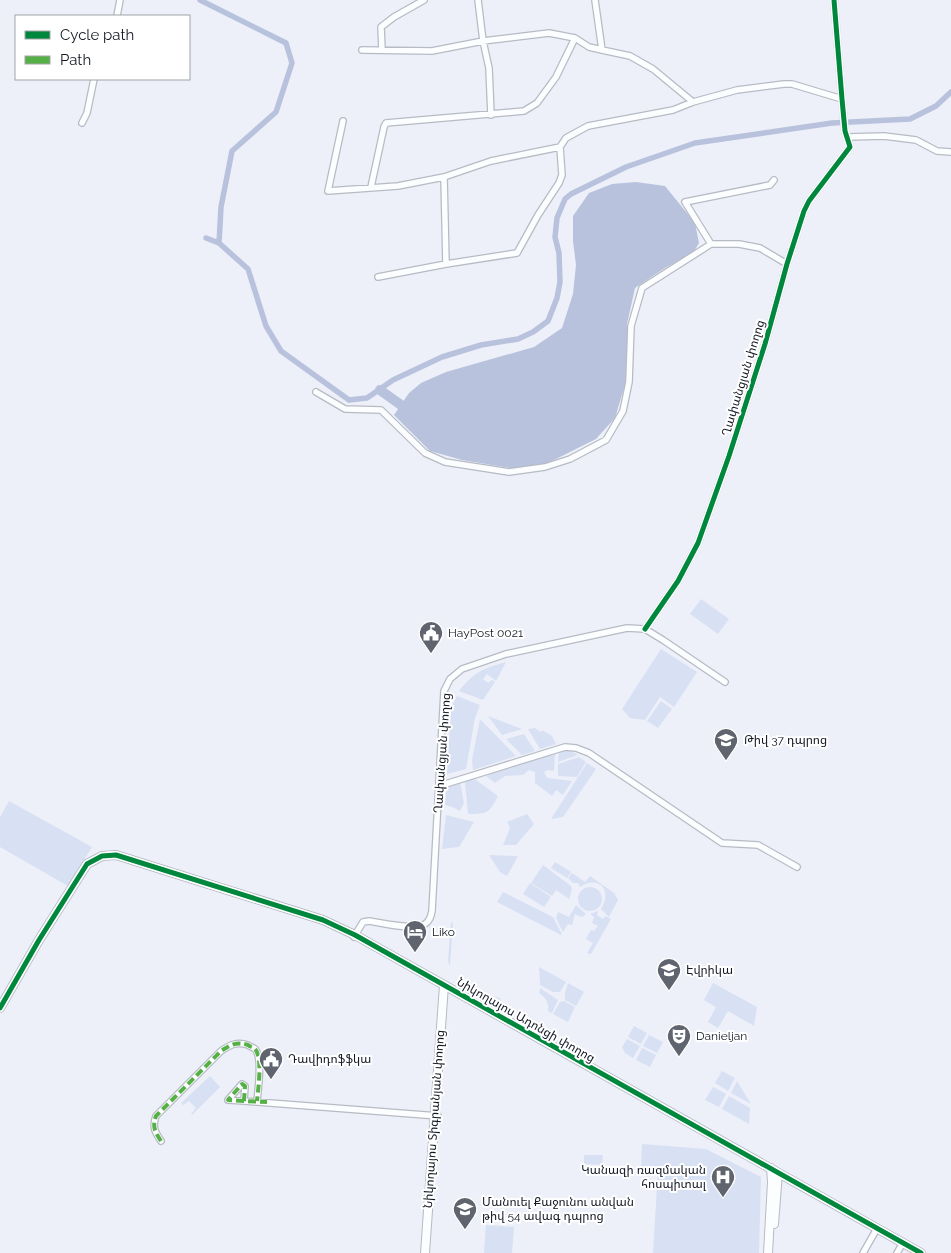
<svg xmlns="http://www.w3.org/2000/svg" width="951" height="1253" viewBox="0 0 951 1253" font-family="Raleway,'Noto Sans Armenian',sans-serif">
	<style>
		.green { fill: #d8e0f4 }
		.water { fill: #b8c2dd }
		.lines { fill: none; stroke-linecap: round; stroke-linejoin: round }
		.canal { stroke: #b8c2dd; stroke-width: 5.5 }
		.river { stroke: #b8c2dd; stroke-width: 10 }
		.street-casing { stroke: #b7bbc4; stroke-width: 8 }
		.secondary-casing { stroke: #b7bbc4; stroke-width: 10 }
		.street { stroke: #fcfdfe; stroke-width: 5.5 }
		.secondary { stroke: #fcfdfe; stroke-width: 8 }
		.quiet { stroke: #55b145; stroke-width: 4; stroke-dasharray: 8 4; stroke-linecap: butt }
		.cycleway-casing { stroke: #fff; stroke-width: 8 }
		.cycleway { stroke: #00873e; stroke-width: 5 }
		.labels { text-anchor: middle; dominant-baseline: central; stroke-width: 4; stroke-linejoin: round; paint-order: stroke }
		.street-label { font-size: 12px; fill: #131823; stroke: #fff }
		.poi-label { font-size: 12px; fill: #131823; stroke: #fff; text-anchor: start }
	</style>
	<rect width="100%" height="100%" fill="#edf0f8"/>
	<path class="green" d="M701 599 729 619 718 634 690 614Z
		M661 649 697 672 674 707 660 697 645 720 630 718 622 709Z
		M506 662 496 681 487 674 483 679 488 683 492 680 495 682 483 700 459 691C475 672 481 669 506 662Z
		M457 696 480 705 475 718 466 769 447 774 451 708Z
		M661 701 672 709 658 728 647 721Z
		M488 716 522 729 502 735Z
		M480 719 516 756 473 770 472 760Z
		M536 728V729L541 732 542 730 552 736 556 744 540 749 528 729Z
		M524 734 535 751 522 755 506 739Z
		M569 750 578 755 558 762 559 752Z
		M555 753 554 771 548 770 544 772 547 778 572 781 563 795 556 790 552 796 535 783V772L529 770 523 775 505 776 495 783 486 776Z
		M579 757 586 762 577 777 558 776V764Z
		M587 763 596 769 563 817 551 819Z
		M472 777 498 796C489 813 488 814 468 814L465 782Z
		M460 782 464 803 460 811 452 807 445 805 446 788Z
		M9 801 92 847 68 886 0 847V817Z
		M527 814 534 824 516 845H503L510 828 507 822Z
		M446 815 474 822 459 847 442 849Z
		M489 855 518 856 507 876 500 872Z
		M555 862 571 872 567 878 551 868Z
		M543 865 571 886 572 890 569 899 556 890 552 896 531 883Z
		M572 873 585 882 590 876 614 893 618 900 609 917 601 909C613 889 598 875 580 887L578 883H573L568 878Z
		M530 883 551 897 544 907 523 894Z
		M578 899a12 12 0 1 1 24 0a12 12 0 1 1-24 0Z
		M503 892 553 917 562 934 561 935 497 902Z
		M576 905 586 914 582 917 575 914 572 925 568 924 563 932 556 918 558 912 569 917Z
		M598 911 597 915 603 919 605 916 611 919 591 954 587 953 593 943 586 939 591 930 594 931 598 926 592 923 594 917 590 914Z
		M451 922 453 923 450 966 448 961Z
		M539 967 566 982 560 992H553L540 985Z
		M568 983 584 992 576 1006 565 1000V992Z
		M713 983 757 1007 754 1026 728 1011 718 1028 708 1022 716 1007 704 1000Z
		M540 988 558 1000 552 1013 548 1011C549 1002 546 998 539 993Z
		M482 996 497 997 501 999 500 1006 499 1007 482 997Z
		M564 1001 575 1007 568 1022 553 1014 560 1002Z
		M634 1026 647 1033 641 1044 628 1037Z
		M649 1035 663 1042 657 1053 643 1046Z
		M627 1039 640 1046 633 1058 625 1053 622 1047Z
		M642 1048 656 1055 650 1067 636 1060Z
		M722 1071 735 1078 728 1091 715 1083Z
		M210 1076 220 1087 192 1115 191 1114 196 1108 189 1101 183 1105 181 1103Z
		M737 1081 751 1104 731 1093Z
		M713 1087 726 1094 719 1107 705 1100Z
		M729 1096 750 1108 749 1124 722 1109Z
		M642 1144 706 1149 761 1177 759 1253H653L658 1170 641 1168Z
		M584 1155H603L602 1165 584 1164Z
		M486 1225 514 1227 512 1253H484Z"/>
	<path class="water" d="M636 182 665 186 695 223 699 243 693 253 665 268 635 288 627 324V378L615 418 596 439 548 463 522 470 462 460 430 451 394 415 409 393 421 383 446 372 534 347 562 328 573 294 576 265 573 241V216L589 193 612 184Z"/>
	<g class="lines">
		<path class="canal" d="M200 0 286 43 292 63 276 112 232 151 221 207 219 243
			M206 238 219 243 248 269 266 326 281 351 349 400 367 398 393 380 442 357 481 345 518 339 533 332 548 321 557 298 560 282 559 253 555 237 557 218 565 199 571 194 626 167 695 143 832 123 910 119 936 106 951 92"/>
		<path class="river" d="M380 390 401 405"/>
		<g class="street-casing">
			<path id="street" d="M478 0 483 41 489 68 491 115
				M595 0 602 50 630 56 653 69 693 102
				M117 16 120 0
				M362 50 432 51 483 41 549 33 575 38 589 47 602 50
				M382 50 381 27 394 17 424 0
				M343 121 328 191 398 186 444 177 491 161 560 147
				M82 123 87 113 94 79
				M848 137 884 136 916 140 937 151 951 152
				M444 177 446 264
				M371 187 384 127 386 123 524 111 537 103 556 77 575 38
				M711 244 685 202 770 185 774 180
				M378 277 446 264 517 253 538 215 559 183 562 175 560 147 566 138 588 126 673 110 693 102 737 90 784 84H792L842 99
				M316 392 345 409 381 410 425 453 445 462 509 472 545 467 570 459 606 440 623 411 629 382 631 326 642 288 711 244H739L760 248 787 264
				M645 629 678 581 698 543 729 456 765 344 787 264 804 211 809 201 850 147 845 131 842 99 834 0
				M439 786 565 747 576 748 589 753 722 843 758 845 797 867
				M354 937 363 922 369 921C382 923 415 931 425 924 430 921 431 916 432 911L444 691 450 679 462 669 506 654 627 628 645 629 663 640 725 682
				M244 1101 228 1100 242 1084 245 1086 244 1101 438 1116
				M161 1141C155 1132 152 1127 156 1116L221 1051C230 1045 237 1041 248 1045 250 1047 253 1047 255 1049 263 1057 258 1090 257 1101
				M863 1253 875 1232
				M897 1253 901 1246"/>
		</g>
		<g class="secondary-casing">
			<path id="secondary" d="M0 1008 39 940 87 864 102 856 116 855 323 920 355 935 921 1253
				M774 1224 778 1173
				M425 1253 444 985
				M768 1253 772 1182 771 1168"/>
		</g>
		<use href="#street" class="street"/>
		<use href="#secondary" class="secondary"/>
		<path class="quiet" d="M244 1101 228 1100 242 1084 245 1086 244 1101 267 1102
			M161 1141C155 1132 152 1127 156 1116L221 1051C230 1045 237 1041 248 1045 250 1047 253 1047 255 1049 263 1057 258 1090 257 1101"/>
		<g class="cycleway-casing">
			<path id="cycleway" d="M645 629 678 581 698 543 729 456 765 344 787 264 804 211 809 201 850 147 845 131 842 99 834 0
				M0 1008 39 940 87 864 102 856 116 855 323 920 355 935 921 1253"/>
		</g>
		<use href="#cycleway" class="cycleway"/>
	</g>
	<defs>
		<g id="civic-pin" transform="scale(1.25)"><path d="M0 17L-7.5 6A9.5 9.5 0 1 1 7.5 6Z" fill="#5f646e" stroke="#fff"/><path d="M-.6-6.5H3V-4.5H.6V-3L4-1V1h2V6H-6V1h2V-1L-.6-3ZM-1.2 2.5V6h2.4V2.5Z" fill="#fff"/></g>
		<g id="school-pin" transform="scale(1.25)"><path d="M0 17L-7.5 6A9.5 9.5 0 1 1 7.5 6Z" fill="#5f646e" stroke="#fff"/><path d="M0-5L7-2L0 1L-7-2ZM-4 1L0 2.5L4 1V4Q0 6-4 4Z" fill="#fff"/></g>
		<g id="hotel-pin" transform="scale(1.25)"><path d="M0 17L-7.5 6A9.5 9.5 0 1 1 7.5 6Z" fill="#5f646e" stroke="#fff"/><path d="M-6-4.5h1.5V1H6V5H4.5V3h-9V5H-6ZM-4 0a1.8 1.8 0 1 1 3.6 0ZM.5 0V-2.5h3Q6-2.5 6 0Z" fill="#fff"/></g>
		<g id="theatre-pin" transform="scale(1.25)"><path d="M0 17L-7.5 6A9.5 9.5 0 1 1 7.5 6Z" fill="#5f646e" stroke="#fff"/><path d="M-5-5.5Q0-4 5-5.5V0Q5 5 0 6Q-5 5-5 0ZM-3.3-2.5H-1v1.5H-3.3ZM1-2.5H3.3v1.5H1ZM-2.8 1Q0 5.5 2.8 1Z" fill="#fff"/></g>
		<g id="hospital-pin" transform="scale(1.25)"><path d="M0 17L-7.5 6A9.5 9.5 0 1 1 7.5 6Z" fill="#5f646e" stroke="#fff"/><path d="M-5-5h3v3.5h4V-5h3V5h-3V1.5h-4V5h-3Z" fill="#fff"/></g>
	</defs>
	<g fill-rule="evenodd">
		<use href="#civic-pin" x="431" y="633"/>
		<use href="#school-pin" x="726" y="740"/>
		<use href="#hotel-pin" x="415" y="932"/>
		<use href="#school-pin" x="669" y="970"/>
		<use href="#theatre-pin" x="679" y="1036"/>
		<use href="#civic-pin" x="271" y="1059"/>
		<use href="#hospital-pin" x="723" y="1177"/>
		<use href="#school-pin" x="465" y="1209"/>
	</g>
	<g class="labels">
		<g class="street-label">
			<text transform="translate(743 378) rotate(-73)">Ղափանցյան փողոց</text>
			<text transform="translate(442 753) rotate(-86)">Ղափանցյան փողոց</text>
			<text transform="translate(526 1020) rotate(30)">Նիկողայոս Ադոնցի փողոց</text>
			<text transform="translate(434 1119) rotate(-86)">Նիկողայոս Տիգրանյան փողոց</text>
		</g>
		<g class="poi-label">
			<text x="448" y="633">HayPost 0021</text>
			<text x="744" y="740">Թիվ 37 դպրոց</text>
			<text x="432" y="932">Liko</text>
			<text x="686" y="970">Էվրիկա</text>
			<text x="696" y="1036">Danieljan</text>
			<text x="288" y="1059">Դավիդոֆֆկա</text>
			<text x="706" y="1170" text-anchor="end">Կանազի ռազմական<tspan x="706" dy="14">հոսպիտալ</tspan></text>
			<text x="482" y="1202">Մանուել Քաջունու անվան<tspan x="482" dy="14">թիվ 54 ավագ դպրոց</tspan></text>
		</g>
	</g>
	<rect x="15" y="15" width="175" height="65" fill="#ffffff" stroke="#a1a3a7"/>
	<rect x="25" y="31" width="25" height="8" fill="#00873e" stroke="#a1a3a7"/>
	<text x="60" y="40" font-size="15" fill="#131823">Cycle path</text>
	<rect x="25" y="56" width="25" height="8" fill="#55b145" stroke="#a1a3a7"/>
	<text x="60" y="65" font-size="15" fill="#131823">Path</text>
</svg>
